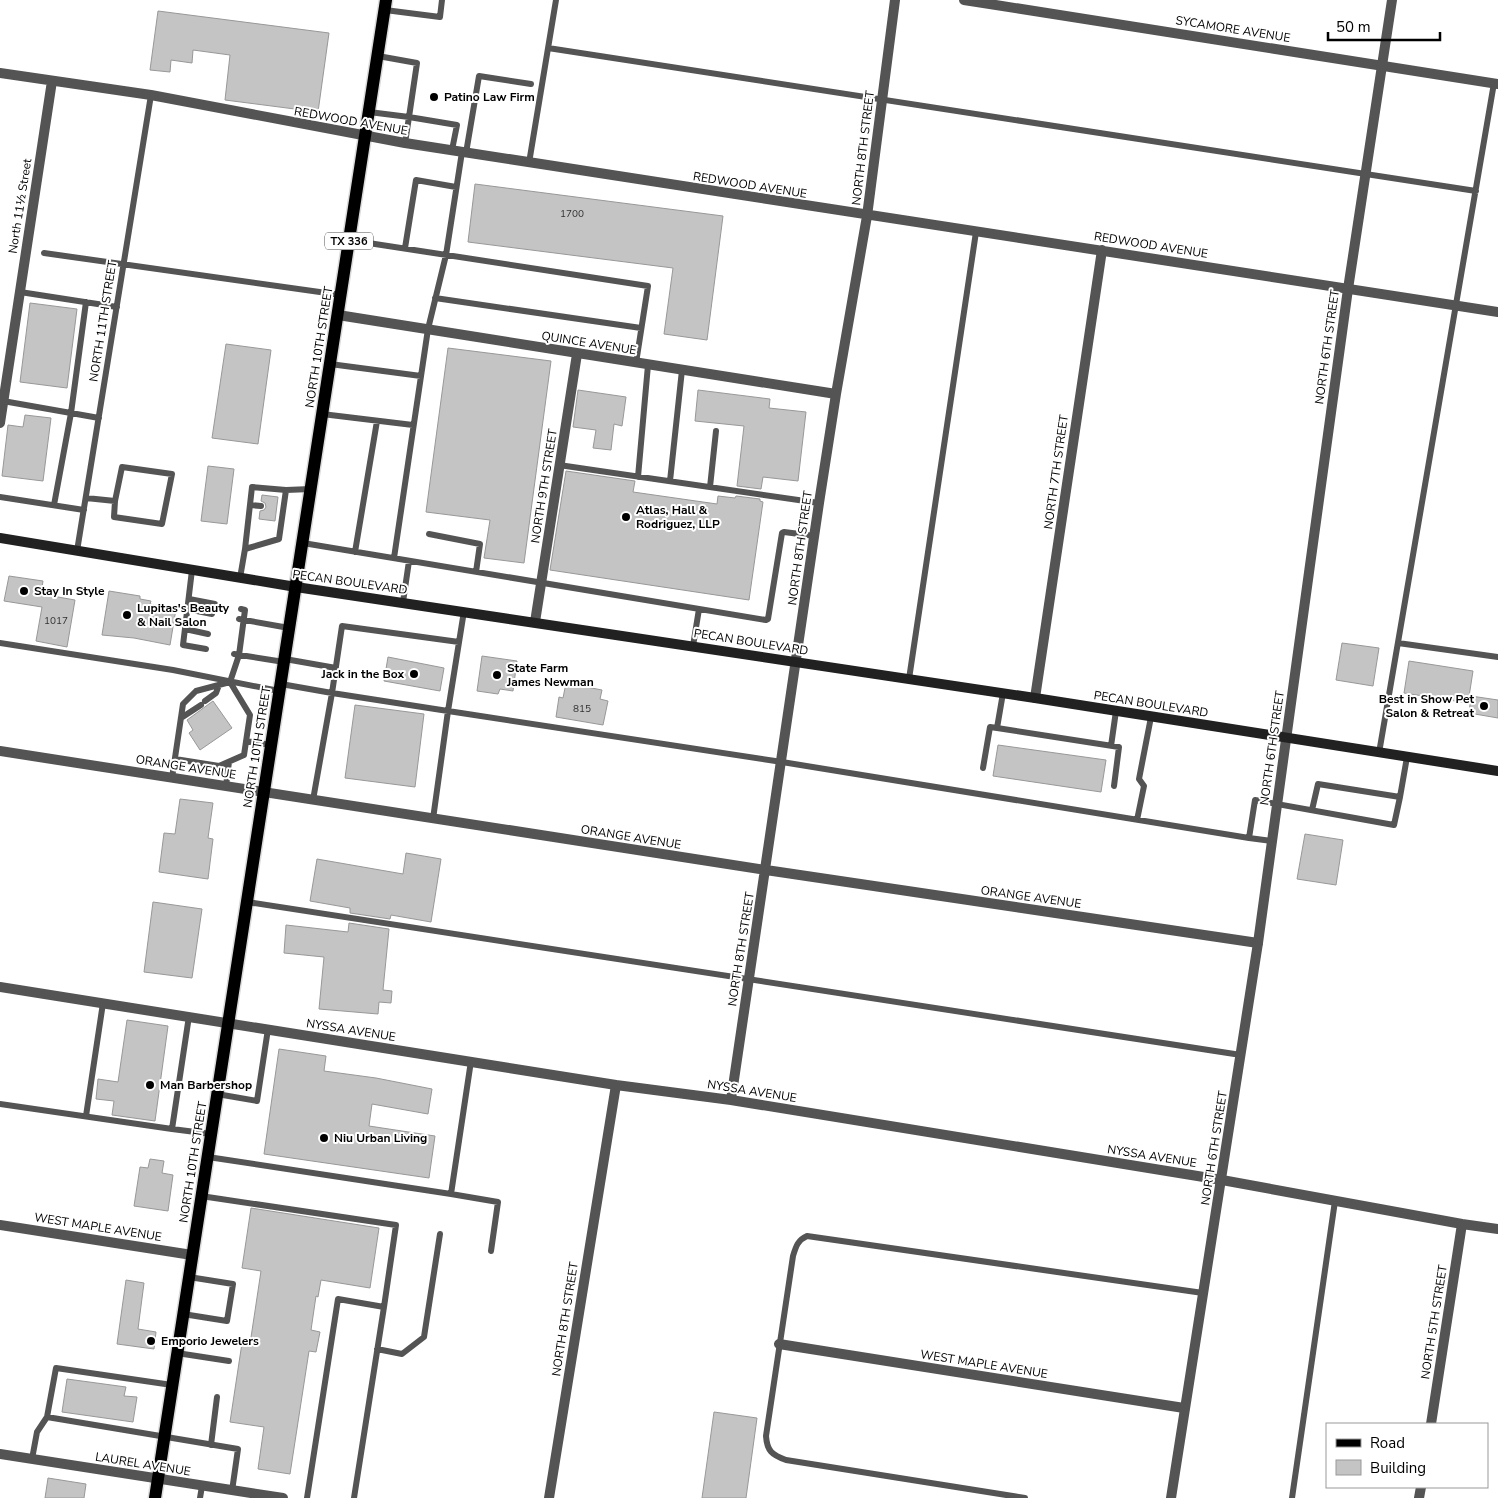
<svg xmlns="http://www.w3.org/2000/svg" width="1498" height="1498" viewBox="0 0 1498 1498" font-family="'Nunito Sans',sans-serif">
	<style>
		.building { fill: #c4c4c4; stroke: #989898 }
		.lines { fill: none; stroke-linecap: round; stroke-linejoin: round }
		.primary-casing { stroke: #dbdbdb; stroke-width: 15 }
		.service { stroke: #545454; stroke-width: 6 }
		.minor { stroke: #545454; stroke-width: 10 }
		.tertiary { stroke: #545454; stroke-width: 10 }
		.secondary { stroke: #212121; stroke-width: 10 }
		.primary { stroke: #000; stroke-width: 12 }
		.poi-dot { fill: #000; stroke: #fff; stroke-width: 2 }
		.labels { text-anchor: middle; dominant-baseline: central; stroke-width: 4; stroke-linejoin: round; paint-order: stroke }
		.number-label { font-size: 10px; fill: #313131 }
		.shield { fill: #fff; stroke: #4c4c4c; stroke-width: 1 }
		.shield-label { font-size: 11px; font-weight: bold; fill: #000 }
		.street-label { font-size: 12px; fill: #000; stroke: #fff }
		.poi-label { font-size: 12px; font-weight: bold; fill: #000; stroke: #fff; text-anchor: start }
	</style>
	<rect width="100%" height="100%" fill="#fff"/>
	<path class="building" d="M158 11 329 33 318 112 225 100 230 55 193 50 192 63 171 60 170 72 150 70Z
		M475 184 723 216 707 340 664 334 673 268 468 242Z
		M30 303 77 309 67 388 20 382Z
		M226 344 271 350 258 444 212 438Z
		M448 348 551 361 524 563 484 558 490 520 426 512Z
		M578 390 626 397 622 426 614 424 611 450 593 448 596 430 573 427Z
		M698 390 770 399 769 408 806 412 798 481 763 477 761 489 737 486 744 426 695 421Z
		M25 415 51 418 43 481 2 476 8 425 23 427Z
		M208 466 234 469 227 524 201 521Z
		M566 471 635 481 633 492 717 504 718 496 735 498 736 496 760 499V501L763 502 749 600 550 570Z
		M262 495 278 497 275 521 259 519 260 511 264 510 266 507 265 503 261 501Z
		M9 576 43 581 41 594 75 600 67 647 36 641 42 607 4 601Z
		M109 591 140 596V599L151 601 150 604 176 609 170 645 134 638 102 635Z
		M1342 643 1379 648 1373 686 1336 680Z
		M482 656 517 661 513 691 500 689 498 694 477 691Z
		M388 657 444 668 440 691 384 681Z
		M1409 661 1473 671 1468 703 1404 693Z
		M566 683 602 690 600 699 608 701 603 725 556 717 559 697 563 698Z
		M1471 696 1498 700V718L1469 713Z
		M213 701 232 728 200 750 189 733 193 730 187 720Z
		M355 705 424 714 415 787 345 778Z
		M998 745 1106 760 1101 792 993 776Z
		M180 799 213 803 208 838 213 839 208 879 159 872 164 833 175 834Z
		M1305 834 1343 840 1336 885 1297 879Z
		M406 853 441 859 431 922 391 915 390 919 350 913V908L310 901 317 859 403 874Z
		M153 902 202 909 192 978 144 972Z
		M349 923 389 929 383 990 392 991 391 1003 379 1002 378 1014 319 1009 324 957 284 953 286 925 348 932Z
		M127 1020 168 1026 155 1121 112 1115 114 1101 96 1099 98 1079 118 1082Z
		M279 1049 326 1056 324 1071 376 1078 432 1089 428 1114 372 1104 369 1126 435 1136 429 1178 264 1154Z
		M150 1159 164 1161 162 1173 173 1175 168 1211 134 1206 140 1167 148 1168Z
		M251 1208 379 1228 370 1288 321 1280 318 1297 316 1296 311 1330 320 1332 316 1352 309 1351 290 1474 258 1469 264 1427 230 1422 242 1343 250 1344 261 1271 242 1268Z
		M126 1280 144 1283 138 1329 156 1332 154 1349 117 1344Z
		M67 1379 126 1387 124 1396 137 1397 133 1422 62 1412Z
		M714 1412 757 1418 746 1498H702Z
		M48 1478 86 1484 84 1498H45Z"/>
	<g class="lines">
		<g class="primary-casing">
			<path id="primary" d="M155 1498 386 0"/>
		</g>
		<path class="service" d="M385 10 440 17 442 0
			M548 48 1476 191
			M378 56 417 63 409 117 457 125 452 150
			M369 112 409 117 405 143
			M466 153 479 76 531 84
			M529 163 556 0
			M349 240 648 286 636 363
			M405 248 416 180 456 187
			M44 253 341 295
			M20 292 117 307
			M435 298 641 328
			M330 364 421 376
			M3 401 71 413 86 302
			M322 414 413 425
			M559 465 819 503
			M638 477 648 365
			M670 481 682 370
			M710 487 716 431
			M0 497 84 510
			M86 498 115 501 122 467 172 474 162 524 114 517 115 501
			M54 505 71 413 99 418
			M250 505 261 506
			M429 534 480 544 476 572
			M303 543 766 620 768 619 782 533 784 532 815 536
			M245 549 252 487 286 490
			M77 551 151 95
			M355 552 377 421
			M394 558 428 329 446 255 462 152
			M192 570 183 645 206 649
			M240 578 245 549 279 539 286 490 311 489
			M189 599 215 604
			M403 602 409 561
			M187 609 212 614
			M464 611 448 711 782 762 1249 838
			M239 619 289 628
			M185 629 208 634
			M0 643 173 670 279 691
			M1398 643 1498 657
			M693 646 699 609
			M234 654 284 662
			M285 659 336 668
			M909 679 976 232
			M281 684 332 693 313 800
			M205 701 216 693 219 685
			M181 718 201 705
			M997 728 1003 693
			M246 741 271 745
			M1111 746 1116 711
			M1379 753 1494 83
			M175 759 219 766 244 755 250 715 230 682
			M983 768 990 727 997 728 1119 747 1114 786
			M172 778 183 704 196 691 230 682 239 655 245 610 241 609
			M226 786 229 762
			M1400 797 1407 757
			M433 819 448 711 332 693 342 626 459 642
			M1137 820 1144 786 1139 779 1151 717
			M1272 841 1249 838 1255 800 1394 825 1400 797 1318 784 1312 810
			M247 902 1241 1055
			M189 1016 172 1129 211 1134
			M217 1094 257 1101 268 1029
			M0 1104 172 1129
			M86 1116 103 1003
			M208 1157 451 1194 471 1061
			M451 1194 498 1202 491 1251
			M201 1196 396 1225 384 1307
			M183 1314 227 1321 233 1284 189 1277
			M377 1349 402 1354 424 1337 440 1234
			M177 1353 229 1361
			M172 1385 56 1368 47 1417 238 1449 232 1491
			M211 1445 217 1397
			M32 1459 37 1432 47 1417
			M200 1498 202 1486
			M307 1498 338 1299 384 1307 354 1498
			M1025 1498 786 1460C772 1455 767 1451 766 1436L793 1256C796 1246 798 1240 807 1236L1203 1293
			M1292 1498 1335 1201"/>
		<path class="minor" d="M964 0 1498 84
			M0 73 151 95 405 143 1498 312
			M338 315 836 394
			M0 423 52 81
			M535 622 577 354
			M1035 698 1102 250
			M0 751 766 870 1258 943
			M0 987 616 1085 731 1100 1222 1180 1462 1224 1498 1229
			M731 1100 819 503 836 394 867 216 895 0
			M0 1225 192 1255
			M779 1344 1184 1408
			M1431 1424 1462 1224
			M0 1454 283 1498
			M549 1498 616 1085
			M1419 1498 1421 1487"/>
		<path class="tertiary" d="M1171 1498 1258 943 1348 289 1392 0"/>
		<path class="secondary" d="M0 538 296 587 1035 698 1498 771"/>
		<use href="#primary" class="primary"/>
	</g>
	<g class="poi-dot">
		<circle cx="434" cy="97" r="5"/>
		<circle cx="626" cy="517" r="5"/>
		<circle cx="24" cy="591" r="5"/>
		<circle cx="127" cy="615" r="5"/>
		<circle cx="414" cy="674" r="5"/>
		<circle cx="497" cy="675" r="5"/>
		<circle cx="1484" cy="706" r="5"/>
		<circle cx="150" cy="1085" r="5"/>
		<circle cx="324" cy="1138" r="5"/>
		<circle cx="151" cy="1341" r="5"/>
	</g>
	<g class="labels">
		<g class="number-label">
			<text x="572" y="214">1700</text>
			<text x="56" y="621">1017</text>
			<text x="582" y="709">815</text>
		</g>
		<rect class="shield" x="325" y="232.5" width="48" height="17" rx="4"/>
		<g class="shield-label">
			<text x="349" y="241">TX 336</text>
		</g>
		<g class="street-label">
			<text transform="translate(1233 29) rotate(9)">SYCAMORE AVENUE</text>
			<text transform="translate(351 121) rotate(10)">REDWOOD AVENUE</text>
			<text transform="translate(863 148) rotate(-83)">NORTH 8TH STREET</text>
			<text transform="translate(750 185) rotate(9)">REDWOOD AVENUE</text>
			<text transform="translate(20 206) rotate(-81)">North 11½ Street</text>
			<text transform="translate(1151 245) rotate(9)">REDWOOD AVENUE</text>
			<text transform="translate(103 321) rotate(-81)">NORTH 11TH STREET</text>
			<text transform="translate(589 343) rotate(9)">QUINCE AVENUE</text>
			<text transform="translate(319 347) rotate(-81)">NORTH 10TH STREET</text>
			<text transform="translate(1327 347) rotate(-82)">NORTH 6TH STREET</text>
			<text transform="translate(1056 472) rotate(-82)">NORTH 7TH STREET</text>
			<text transform="translate(544 486) rotate(-81)">NORTH 9TH STREET</text>
			<text transform="translate(800 548) rotate(-82)">NORTH 8TH STREET</text>
			<text transform="translate(350 582) rotate(8)">PECAN BOULEVARD</text>
			<text transform="translate(751 642) rotate(9)">PECAN BOULEVARD</text>
			<text transform="translate(1151 704) rotate(9)">PECAN BOULEVARD</text>
			<text transform="translate(257 747) rotate(-81)">NORTH 10TH STREET</text>
			<text transform="translate(1272 748) rotate(-82)">NORTH 6TH STREET</text>
			<text transform="translate(186 767) rotate(9)">ORANGE AVENUE</text>
			<text transform="translate(631 837) rotate(9)">ORANGE AVENUE</text>
			<text transform="translate(1031 897) rotate(8)">ORANGE AVENUE</text>
			<text transform="translate(741 949) rotate(-81)">NORTH 8TH STREET</text>
			<text transform="translate(351 1030) rotate(9)">NYSSA AVENUE</text>
			<text transform="translate(752 1091) rotate(9)">NYSSA AVENUE</text>
			<text transform="translate(1214 1148) rotate(-81)">NORTH 6TH STREET</text>
			<text transform="translate(1152 1156) rotate(9)">NYSSA AVENUE</text>
			<text transform="translate(193 1162) rotate(-81)">NORTH 10TH STREET</text>
			<text transform="translate(98 1227) rotate(9)">WEST MAPLE AVENUE</text>
			<text transform="translate(565 1319) rotate(-81)">NORTH 8TH STREET</text>
			<text transform="translate(1434 1322) rotate(-81)">NORTH 5TH STREET</text>
			<text transform="translate(984 1364) rotate(9)">WEST MAPLE AVENUE</text>
			<text transform="translate(143 1464) rotate(9)">LAUREL AVENUE</text>
		</g>
		<g class="poi-label">
			<text x="444" y="97">Patino Law Firm</text>
			<text x="636" y="510">Atlas, Hall &amp;<tspan x="636" dy="14">Rodriguez, LLP</tspan></text>
			<text x="34" y="591">Stay In Style</text>
			<text x="137" y="608">Lupitas's Beauty<tspan x="137" dy="14">&amp; Nail Salon</tspan></text>
			<text x="507" y="668">State Farm<tspan x="507" dy="14">James Newman</tspan></text>
			<text x="404" y="674" text-anchor="end">Jack in the Box</text>
			<text x="1474" y="699" text-anchor="end">Best in Show Pet<tspan x="1474" dy="14">Salon &amp; Retreat</tspan></text>
			<text x="160" y="1085">Man Barbershop</text>
			<text x="334" y="1138">Niu Urban Living</text>
			<text x="161" y="1341">Emporio Jewelers</text>
		</g>
	</g>
	<rect x="1326" y="1423" width="162" height="65" fill="#ffffff" stroke="#999999"/>
	<rect x="1336" y="1439" width="25" height="8" fill="#000000" stroke="#999999"/>
	<text x="1370" y="1448" font-size="15" fill="#000000">Road</text>
	<rect x="1336" y="1460" width="25" height="15" fill="#c4c4c4" stroke="#999999"/>
	<text x="1370" y="1473" font-size="15" fill="#000000">Building</text>
	<path d="M1328 32v8h112v-8" fill="none" stroke="#000000" stroke-width="2.5"/>
	<text x="1336" y="32" font-size="15" fill="#000000" stroke="#ffffff" stroke-width="4" paint-order="stroke">50 m</text>
</svg>
